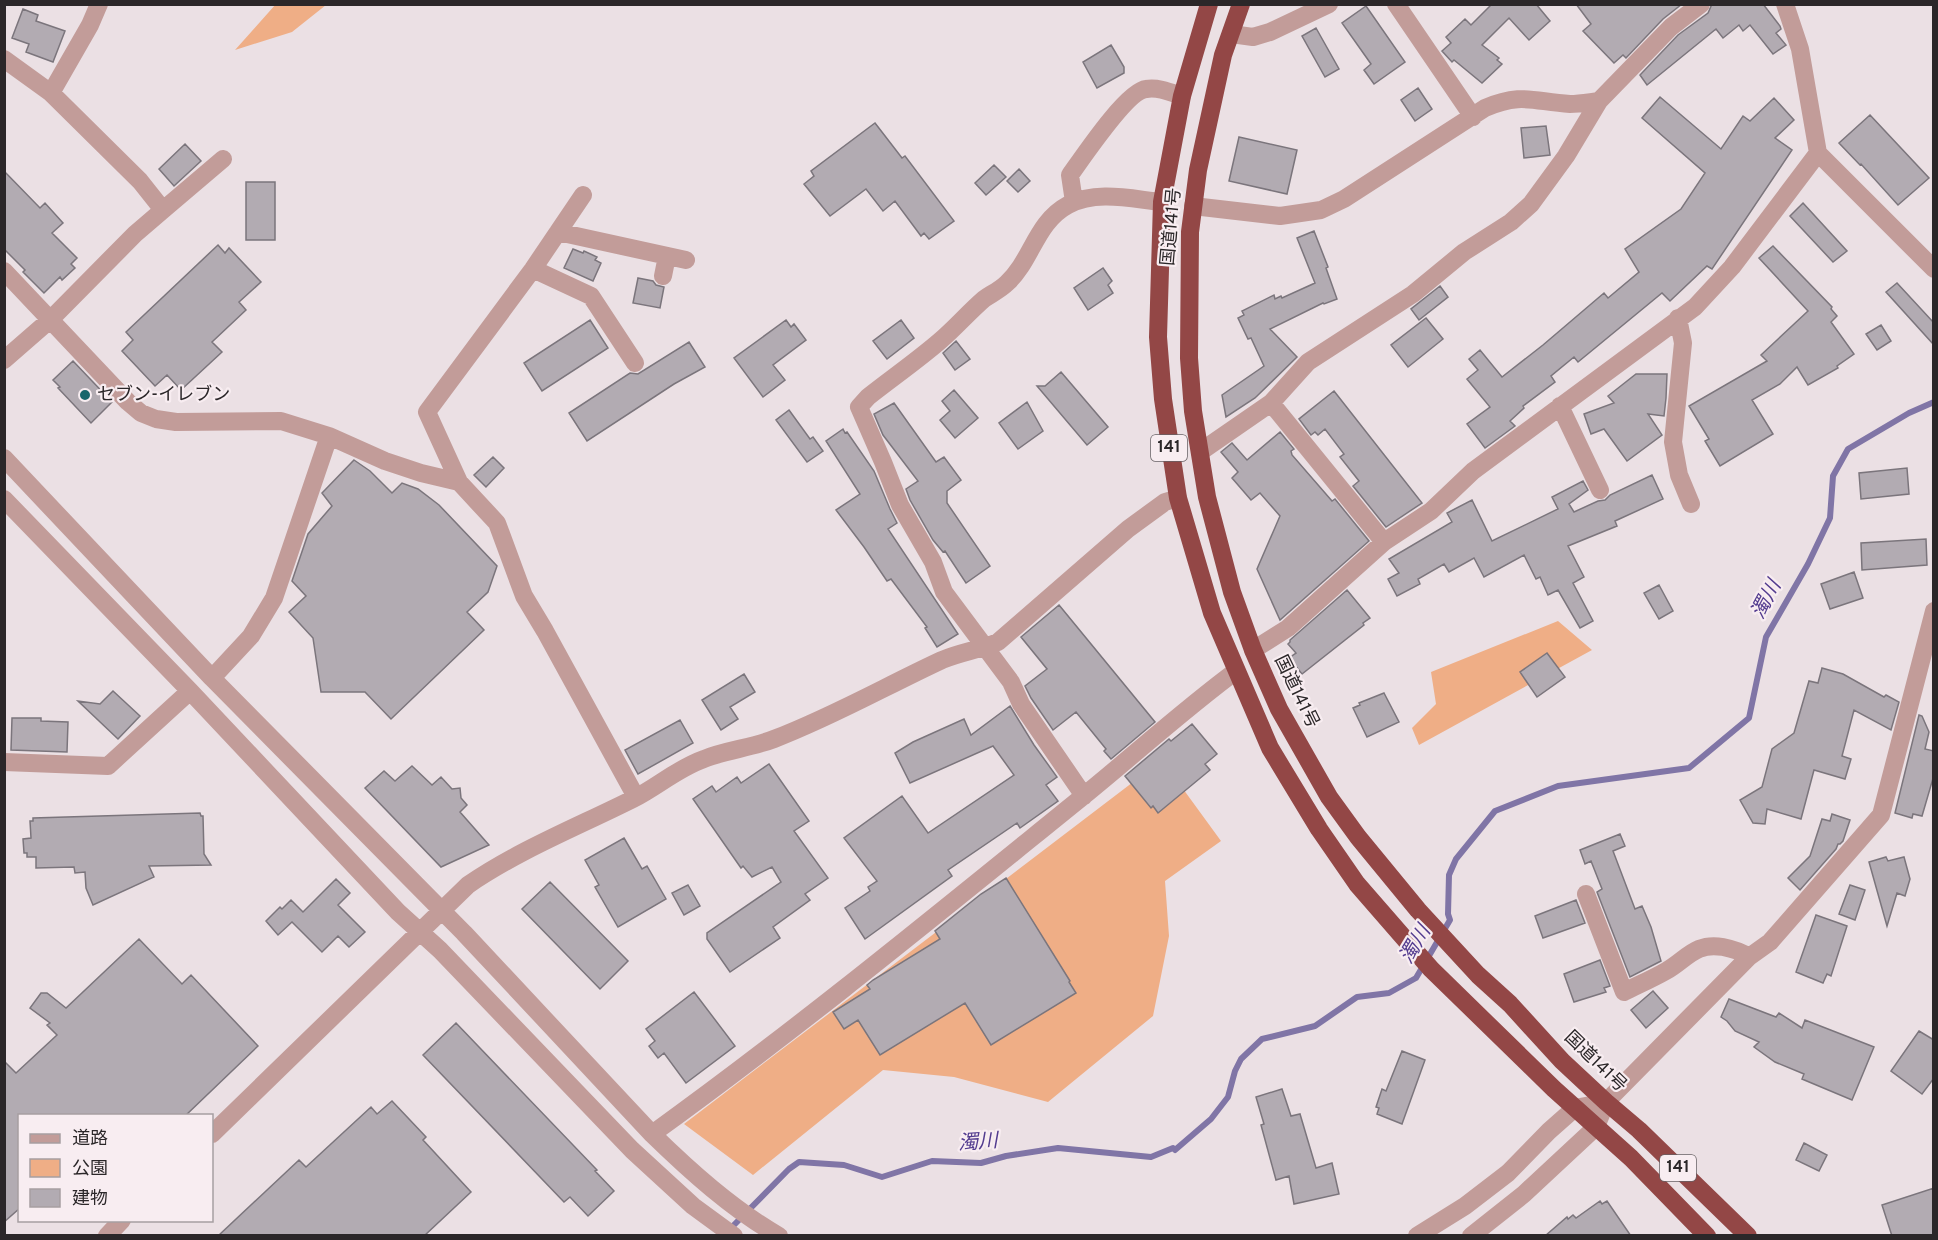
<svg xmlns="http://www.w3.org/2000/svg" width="1938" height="1240" viewBox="0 0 1938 1240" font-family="Overpass,'Noto Sans JP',sans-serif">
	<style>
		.green { fill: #efae86 }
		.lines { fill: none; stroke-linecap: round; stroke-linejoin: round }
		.stream { stroke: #8075a6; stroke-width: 6 }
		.building { fill: #b2abb2; stroke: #7b757c; stroke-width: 1.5 }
		.minor { stroke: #c29c99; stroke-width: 18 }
		.highway { stroke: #934746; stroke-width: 18 }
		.poi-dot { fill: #18666c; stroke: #f8edf1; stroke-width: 2 }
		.labels { text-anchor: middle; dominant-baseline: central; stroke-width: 4.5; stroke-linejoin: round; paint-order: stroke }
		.shield { fill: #f8edf1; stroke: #686265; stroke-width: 1.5 }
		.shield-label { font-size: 16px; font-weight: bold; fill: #2b2729 }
		.street-label { font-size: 18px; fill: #2b2729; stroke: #f8edf1 }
		.poi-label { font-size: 18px; fill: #2b2729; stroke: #f8edf1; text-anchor: start }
		.water-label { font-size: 20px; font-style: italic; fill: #533c8f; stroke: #f8edf1 }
	</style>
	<rect width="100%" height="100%" fill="#ebe0e4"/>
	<path class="green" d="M276 4 326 5 292 32 235 50Z
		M1558 621 1592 650 1419 745 1412 728 1436 704 1431 672Z
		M1162 760 1221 841 1165 881 1169 936 1153 1016 1048 1102 954 1077 883 1070 753 1175 684 1124Z"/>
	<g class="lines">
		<path class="stream" d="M730 1229 789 1169 799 1162 844 1165 882 1177 932 1161 981 1163 1006 1156 1058 1148 1151 1157 1173 1148 1175 1150 1211 1119 1228 1097 1235 1071 1241 1059 1262 1039 1315 1026 1357 997 1389 993 1416 978 1450 920 1448 914 1449 875 1456 859 1495 811 1558 786 1689 768 1749 718 1766 637 1808 564 1830 518 1833 476 1848 449 1909 413 1934 402"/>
	</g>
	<path class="building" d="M1492 4H1536L1550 21 1529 40 1509 18 1482 45 1499 58 1497 60 1502 64 1482 83 1454 60 1452 62 1442 51 1451 43 1446 37 1465 19 1471 25Z
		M1576 4H1682L1663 19 1626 58 1623 55 1614 63 1583 31 1591 24Z
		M1712 4H1763L1780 26 1781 29 1776 33 1786 45 1773 54 1750 25 1743 31 1739 25 1723 38 1716 29 1647 85 1640 75 1678 35 1708 13Z
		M1366 6 1405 62 1374 84 1364 70 1371 64 1342 23Z
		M23 9 38 15 36 21 65 31 53 62 26 52 29 44 12 38Z
		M1316 28 1339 69 1325 77 1302 36Z
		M1111 45 1124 67V73L1097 88 1083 62Z
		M1418 88 1432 109 1415 121 1401 100Z
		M1660 97 1721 149 1743 116 1750 121 1774 98 1794 120 1775 138 1792 150 1712 269 1707 266 1670 301 1662 293 1578 362 1574 357 1551 376 1555 382 1523 406 1524 408 1510 421 1515 426 1485 448 1467 424 1490 407 1467 379 1478 370 1469 359 1480 350 1502 377 1543 345 1604 293 1608 298 1639 272 1625 249 1681 209 1705 173 1642 118Z
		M1870 115 1929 178 1898 205 1861 164 1860 165 1839 143Z
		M875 123 902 158 905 156 954 221 929 239 924 233 921 236 895 201 883 211 866 189 830 216 804 184 814 176 811 171Z
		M1546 126 1550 155 1524 158 1521 128Z
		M1239 137 1297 150 1287 194 1229 181Z
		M185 144 201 161 174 186 159 169Z
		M994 165 1006 177 986 195 975 183Z
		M1019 169 1030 181 1018 192 1007 181Z
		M4 171 40 208 45 203 63 223 52 233 77 258 71 264 75 268 62 280 60 277 44 293 23 272 25 270 4 249Z
		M246 182H275V240H246Z
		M1803 203 1847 251 1833 262 1790 216Z
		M1314 231 1328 267 1326 268 1337 299 1324 304 1323 303 1270 329 1297 357 1255 398 1226 417 1222 395 1264 366 1251 338 1248 339 1238 318 1244 315 1242 311 1274 295 1275 299 1281 296 1282 298 1315 283 1297 238Z
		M218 245 225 253 229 248 261 282 239 302 246 310 212 342 222 352 181 390 167 375 155 386 122 351 133 340 126 332Z
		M1773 246 1832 307 1831 309 1837 316 1831 322 1854 354 1837 366 1838 368 1808 385 1797 367 1780 384 1752 400 1773 434 1720 466 1705 441 1709 439 1689 406 1767 361 1761 355 1808 311 1759 258Z
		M573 249 583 253 584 251 597 257 595 260 601 263 593 281 564 268Z
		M1103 268 1112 281 1108 285 1113 293 1088 310 1074 288Z
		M638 278 653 281 656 285 664 287 660 308 633 303Z
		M1897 283 1934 323V345L1886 292Z
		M1440 286 1448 297 1419 320 1411 309Z
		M1426 318 1443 339 1408 367 1391 345Z
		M590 320 608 348 542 391 524 363Z
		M786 320 791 327 794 324 806 340 773 365 785 380 763 397 734 358Z
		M901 320 914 338 887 359 873 341Z
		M1881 325 1891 341 1877 350 1866 334Z
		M956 341 970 359 955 370 943 353Z
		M689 342 705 367 674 384 587 441 569 413 630 373 638 374Z
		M73 361 112 402 91 423 58 388 60 387 53 380Z
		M1061 372 1108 427 1087 445 1037 386H1045Z
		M1636 374H1667L1666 398 1664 416 1648 414 1662 435 1627 461 1604 429 1591 434 1584 414 1614 403 1608 396Z
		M954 390 978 418 955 438 940 420 950 411 942 401Z
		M1334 391 1422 503 1386 527 1353 486 1359 481 1340 457 1344 454 1325 429 1318 435 1315 432 1311 435 1299 419Z
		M1027 402 1043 431 1018 449 999 423Z
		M894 403 936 462 944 457 961 480 947 491V503L990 566 966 583 945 551 943 552 933 540 910 500 906 489 918 481 883 435 874 414Z
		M789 410 810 439 813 437 823 451 807 462 776 420Z
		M843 429 845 433 847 432 874 471 890 509 897 523 888 529 958 634 937 647 925 628 927 627 891 579 887 581 864 547 836 510 860 494 826 441Z
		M1280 432 1294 449 1291 451 1292 455 1332 501 1335 499 1369 541 1280 620 1257 569 1280 516 1260 493 1251 500 1232 478 1238 472 1221 452 1232 443 1247 460Z
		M493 457 504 468 486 487 474 475Z
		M354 460 370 471 392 493 402 483 418 489 439 505 497 566 488 592 467 612 484 630 391 719 365 692H321L313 638 289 612 306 596 292 581 308 534 332 506 322 493Z
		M1907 468 1909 494 1861 499 1859 473Z
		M1652 475 1663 499 1615 521 1617 526 1568 546 1584 577 1573 583 1593 621 1580 628 1558 590 1548 595 1540 577 1536 579 1524 555 1484 577 1474 558 1449 572 1444 564 1418 579 1420 584 1397 596 1388 579 1399 573 1389 559 1452 522 1447 513 1472 500 1492 541 1558 509 1552 497 1583 481 1588 490 1569 504 1574 512 1598 501 1605 500 1610 495Z
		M1926 539 1927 565 1862 570 1861 543Z
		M1854 572 1863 598 1830 609 1821 584Z
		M1659 585 1673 611 1659 619 1644 593Z
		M1347 590 1370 618 1363 623 1364 625 1302 674 1289 658 1296 653 1288 644 1290 642V640Z
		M1059 605 1155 722 1111 759 1104 751 1106 749 1076 712 1053 730 1031 698 1025 686 1047 669 1021 637Z
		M1547 653 1565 677 1537 697 1520 672Z
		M1822 668 1843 674 1884 697 1886 695 1899 702 1891 730 1854 710 1842 756 1851 759 1845 779 1814 770 1801 819 1767 809 1765 824 1753 823 1740 800 1762 787 1772 749 1794 733 1809 681 1818 683Z
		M744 674 755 692 730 707 738 719 721 730 702 700Z
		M113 691 140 716 118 739 78 701 100 704Z
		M1384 693 1399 722 1367 737 1353 708 1360 705 1359 703Z
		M1010 706 1034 745 1057 777 1046 785 1058 801 1020 828 1017 823 948 870 952 876 865 939 845 908 870 891 868 887 877 881 844 838 902 796 928 833 1014 775 993 746 910 783 895 753 913 742 964 719 971 735Z
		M1919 715 1922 716 1929 732 1925 749 1934 751V775L1922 816 1913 814 1912 818 1895 813Z
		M12 718H41V721L68 722 67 752 11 750Z
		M680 720 693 743 638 774 625 750Z
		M1192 724 1217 754 1205 764 1210 770 1158 813 1153 806 1151 808 1125 776 1169 739 1171 741Z
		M769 764 809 821 794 831 828 878 805 894 810 900 773 927 780 938 730 972 707 939V933L781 882 772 867 752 877 743 866 741 868 693 799 712 786 716 792 737 777 741 783Z
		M412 766 432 785 441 777 452 789 460 788 461 798 467 805 460 812 489 845 441 867 365 788 384 771 395 781Z
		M200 813 201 816H203L204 854 211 865 149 866 154 877 93 905 86 888 85 872 75 873 74 867 36 868V857H27V853H24L23 839 31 838 30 821H33V818Z
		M1832 814 1850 820 1843 841 1840 844H1838L1836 849 1800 890 1788 878 1810 856 1822 819 1830 821Z
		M1620 834 1625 846 1613 851 1635 909 1642 906 1651 927 1661 961 1630 977 1597 892 1602 889 1591 861 1585 864 1580 850Z
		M624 838 642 869 647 866 666 899 618 927 595 887 599 885 585 860Z
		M1886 857 1888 861 1904 857 1910 879 1905 896 1897 893 1887 926 1869 862Z
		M1006 878 1070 981 1069 982 1076 993 991 1045 965 1003 880 1055 858 1020 844 1029 833 1012 870 989 867 985 873 980 940 939 935 931 981 894Z
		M336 879 350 893 338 905 365 932 349 947 338 936 322 952 292 922 278 935 266 921 280 907 282 909 291 900 303 912Z
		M550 882 628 961 600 989 522 909Z
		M688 885 700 906 684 915 672 893Z
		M1850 885 1865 890 1855 920 1839 914Z
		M1576 900 1585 923 1543 938 1535 916Z
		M1816 915 1847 926 1831 976 1827 974 1823 983 1796 972Z
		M139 939 182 984 191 975 258 1046 185 1116H20V1208L4 1222V1061L16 1073 57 1035 47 1025 50 1023 30 1008 41 993H47L66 1008Z
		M1600 960 1610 986 1604 988 1606 992 1574 1002 1564 974Z
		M1653 991 1668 1008 1646 1028 1631 1010Z
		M694 992 735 1046 686 1083 664 1053 658 1058 649 1046 655 1041 646 1029Z
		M1729 999 1776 1017 1779 1013 1802 1028 1805 1020 1874 1047 1852 1100 1802 1079 1804 1074 1775 1062 1754 1047 1759 1042 1735 1031 1727 1021 1721 1017Z
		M456 1023 597 1170 595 1171 614 1191 588 1216 570 1197 564 1202 423 1055Z
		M1919 1031 1934 1040V1078L1922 1094 1891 1071Z
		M1402 1051 1425 1060 1402 1124 1377 1114 1379 1108 1376 1107 1382 1089 1386 1091Z
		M1282 1089 1291 1116 1300 1114 1316 1168 1332 1163 1339 1194 1294 1204 1289 1176 1276 1180 1261 1125 1264 1124 1256 1097Z
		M392 1101 426 1137 423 1140 471 1192 424 1236H218L299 1160 306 1167 371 1107 377 1114Z
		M1804 1143 1827 1155 1819 1171 1796 1160Z
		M1934 1188V1236H1892L1882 1205Z
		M1600 1201 1602 1204 1607 1201 1631 1236H1545L1567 1217 1568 1219 1573 1215 1576 1218Z"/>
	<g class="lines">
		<path class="minor" d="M1396 4 1473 117
			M1785 4 1800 49 1818 153 1934 269
			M1231 34 1253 37 1270 32 1329 4
			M4 59 51 93 140 181 163 210 135 234 51 319 4 360
			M51 93 90 25 99 4
			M1074 202 1070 175C1083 157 1127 91 1146 89 1158 87 1170 92 1182 96
			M1193 206 1280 216 1321 210 1344 199 1485 108C1522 92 1534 102 1570 104 1580 104 1590 102 1599 101
			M163 210 223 159
			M558 232 686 260
			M533 269 591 296 635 363
			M4 271 128 402 141 413 156 419 176 422 281 421 329 436 385 461 421 473 459 482 497 523 524 596 545 631 636 797
			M663 276 667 256
			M1678 318 1683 343 1673 442 1679 475 1691 504
			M1271 403 1384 542
			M1560 406 1600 490
			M1200 452 1271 403 1308 362 1413 294 1464 252 1511 222 1531 204 1566 156 1599 101 1671 27 1701 4
			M4 458 212 678 464 933 652 1134C690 1171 732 1209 779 1236
			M459 482 427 412 533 269 583 195
			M4 499 190 691 398 912 440 950 632 1150 693 1206 734 1236
			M1253 650 1288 628 1384 542 1431 511 1473 471 1695 307 1732 267 1818 153
			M212 678 251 636 274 598 329 436
			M4 762 108 766 190 691
			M1084 796 1021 704 1011 682 944 592 933 562 900 505 883 462 859 407 868 397C892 378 918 360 941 340 956 327 969 312 984 299 991 294 1000 290 1007 283 1032 260 1036 222 1068 205 1097 190 1131 199 1162 202
			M1586 894 1624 992C1638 985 1652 979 1666 971 1687 959 1695 942 1723 947 1733 949 1741 951 1749 957
			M212 1134 468 885C519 850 577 827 633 799 657 787 678 768 704 759 726 750 751 748 774 739 832 717 886 686 942 660 961 652 979 650 998 642L1128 529 1165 502 1178 498
			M652 1134C799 1028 940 912 1081 798 1133 756 1182 711 1236 671
			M107 1236 122 1220
			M1417 1236 1465 1206 1508 1173 1549 1131 1575 1108 1606 1102
			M1471 1236 1524 1194 1596 1127 1606 1102 1749 957 1770 942 1881 815 1934 611"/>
		<path class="highway" d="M1209 4 1182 96 1162 202 1158 337 1163 399 1178 498 1212 613 1270 748 1319 829 1357 884 1431 969 1554 1089 1631 1158 1707 1236
			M1241 4 1223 55 1198 170 1190 232 1189 358 1193 411 1207 497 1232 592 1253 650 1279 709 1329 797 1358 837 1418 910 1478 975 1510 1004 1562 1061 1606 1102 1639 1130 1748 1236"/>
	</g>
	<circle class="poi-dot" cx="85" cy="395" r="6"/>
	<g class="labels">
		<g class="shield">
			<rect x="1151" y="435" width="36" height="26" rx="4.5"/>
			<rect x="1660" y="1155" width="36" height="26" rx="4.5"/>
		</g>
		<g class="shield-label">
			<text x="1169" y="448">141</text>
			<text x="1678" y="1168">141</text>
		</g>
		<g class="street-label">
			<text transform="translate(1172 227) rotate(-85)">国道141号</text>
			<text transform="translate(1296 692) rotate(64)">国道141号</text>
			<text transform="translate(1595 1062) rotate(44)">国道141号</text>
		</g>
		<g class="poi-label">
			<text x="97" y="395">セブン-イレブン</text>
		</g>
		<g class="water-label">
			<text transform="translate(1767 600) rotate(-62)">濁川</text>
			<text transform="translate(1416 945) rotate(-59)">濁川</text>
			<text transform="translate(978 1143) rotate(-4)">濁川</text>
		</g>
	</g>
	<rect width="1938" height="1240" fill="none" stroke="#2b2729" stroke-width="12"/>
	<rect x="18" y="1114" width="195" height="108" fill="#f8edf1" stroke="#a69ea1" stroke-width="1.5"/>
	<rect x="30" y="1134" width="30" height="9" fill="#c29c99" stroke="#a69ea1" stroke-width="1.5"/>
	<text x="72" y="1144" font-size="18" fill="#2b2729">道路</text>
	<rect x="30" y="1159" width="30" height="18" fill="#efae86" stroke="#a69ea1" stroke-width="1.5"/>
	<text x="72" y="1174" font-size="18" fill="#2b2729">公園</text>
	<rect x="30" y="1189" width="30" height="18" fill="#b2abb2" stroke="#a69ea1" stroke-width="1.5"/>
	<text x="72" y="1204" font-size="18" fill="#2b2729">建物</text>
</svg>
